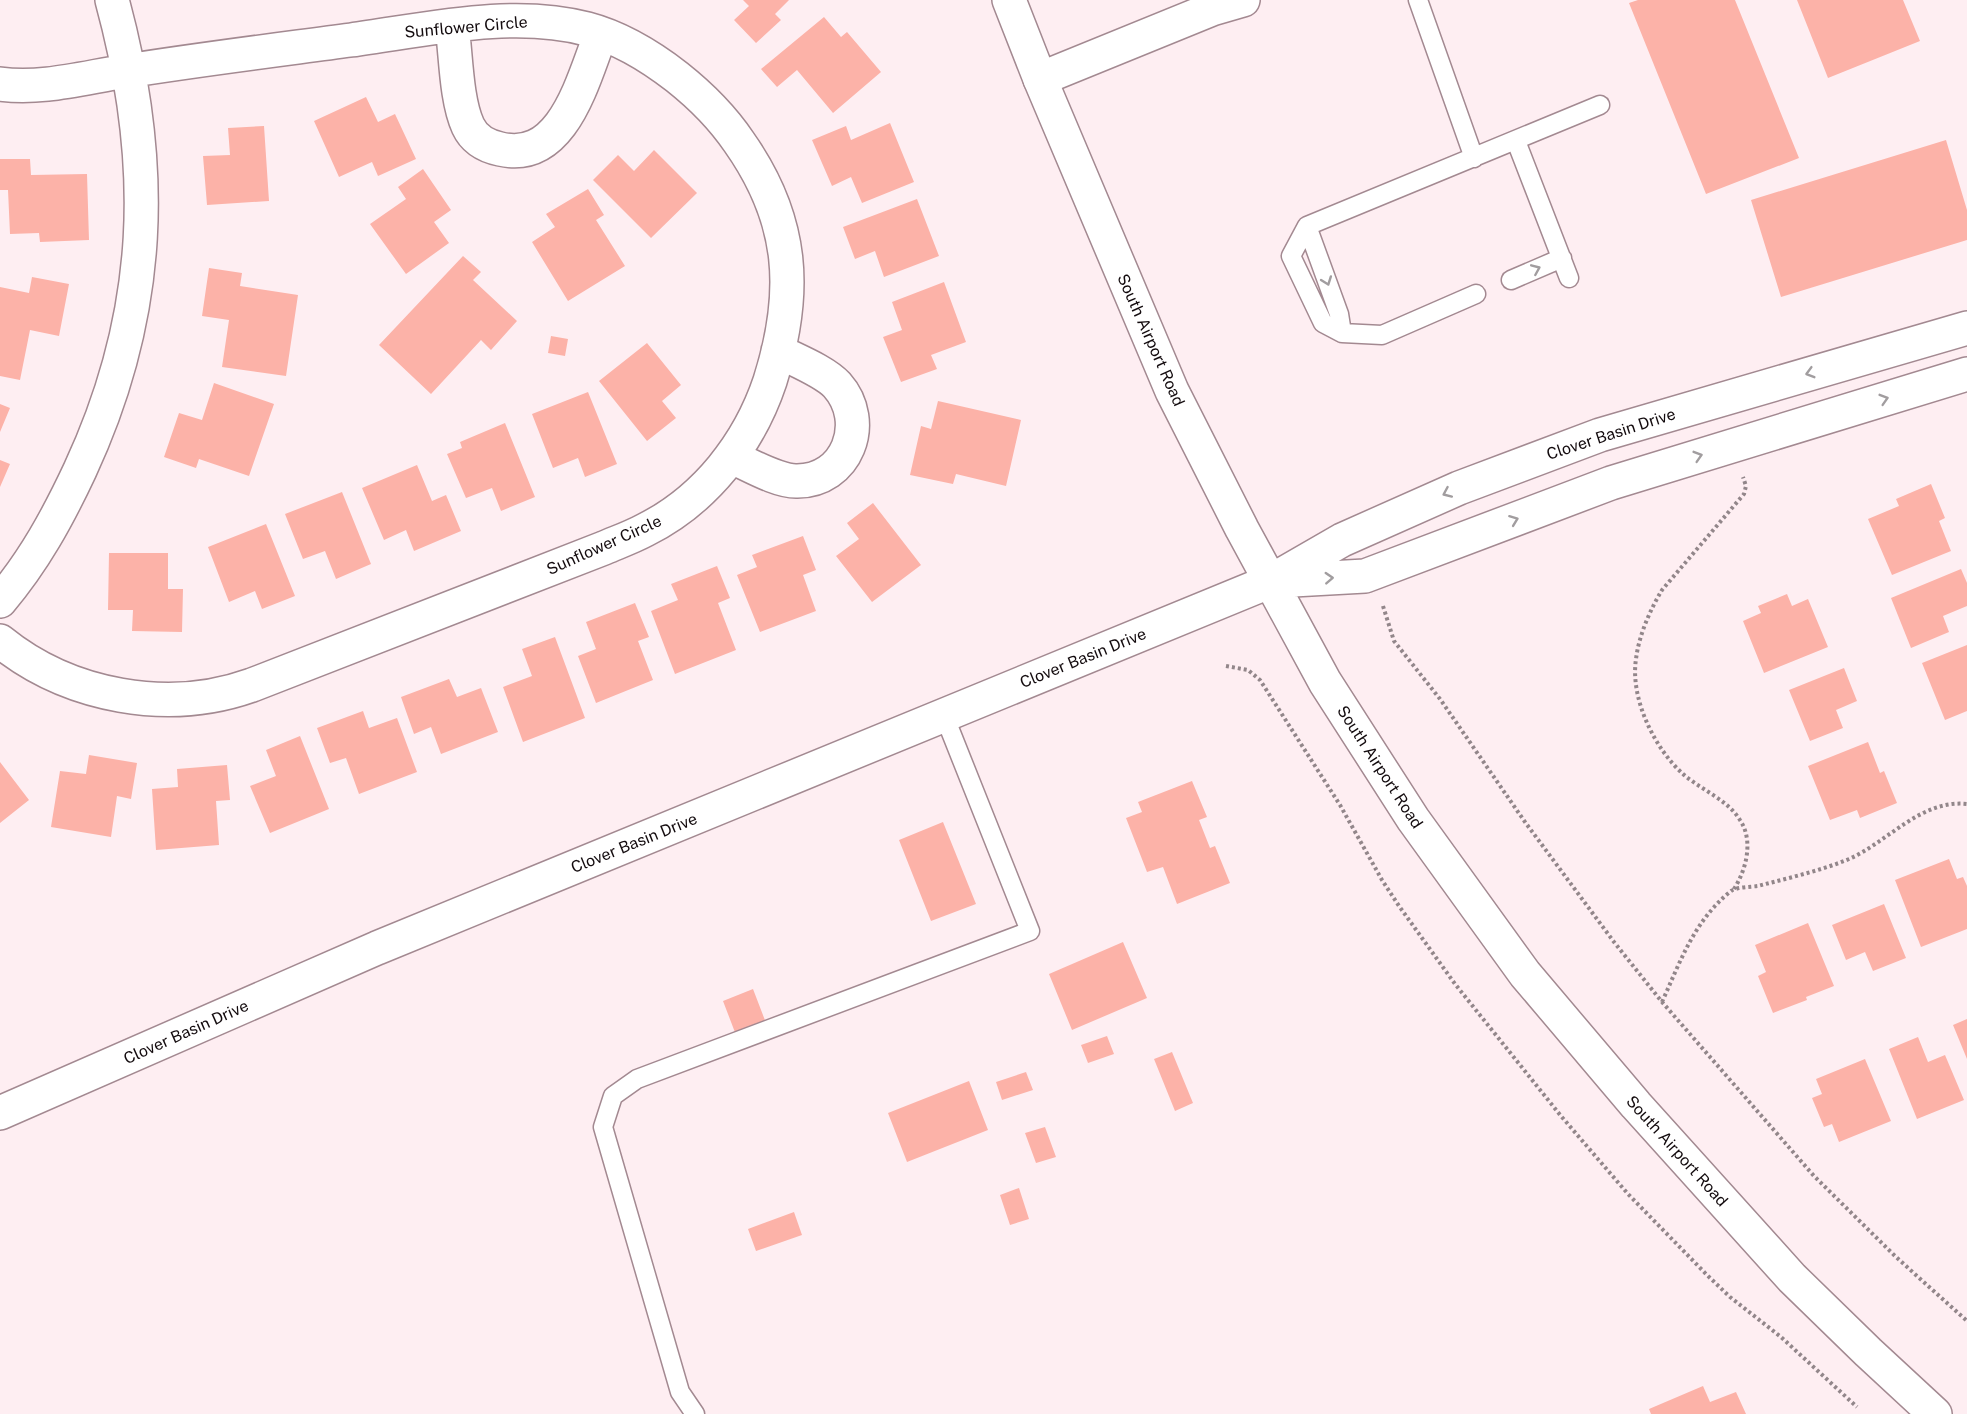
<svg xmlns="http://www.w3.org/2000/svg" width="1967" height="1414" viewBox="0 0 1967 1414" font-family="'Public Sans',sans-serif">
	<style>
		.building { fill: #fcb2a8 }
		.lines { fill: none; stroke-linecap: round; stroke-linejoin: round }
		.lane-casing { stroke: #a38991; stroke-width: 21 }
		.street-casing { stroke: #a38991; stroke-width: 36 }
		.secondary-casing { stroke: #a38991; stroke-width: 36 }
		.path { stroke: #92868a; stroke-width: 4; stroke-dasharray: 3 3; stroke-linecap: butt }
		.lane { stroke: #fff; stroke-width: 18 }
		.street { stroke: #fff; stroke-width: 33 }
		.secondary { stroke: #fff; stroke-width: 33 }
		.oneway { stroke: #a19d9f }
		.labels { text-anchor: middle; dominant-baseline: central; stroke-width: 6; stroke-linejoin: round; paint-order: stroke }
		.street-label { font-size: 16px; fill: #130b0e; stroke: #fff }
	</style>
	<rect width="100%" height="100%" fill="#feeef2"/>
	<path class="building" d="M743 0H789L775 14 781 20 756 43 734 20 749 6Z
		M1638 0H1735L1799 158 1706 194 1629 3Z
		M1797 0H1903L1920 41 1828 78Z
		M824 17 841 37 847 32 881 72 833 113 797 70 777 87 761 69Z
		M366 97 378 122 395 114 416 159 378 176 372 162 339 177 314 121Z
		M890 123 914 182 862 203 851 177 832 186 812 140 846 126 851 140Z
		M264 126 269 201 207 205 203 156 230 155 228 128Z
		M1946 140 1967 210V240L1781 297 1751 200Z
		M654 150 697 193 651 238 593 180 618 155 634 171Z
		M0 159H30L31 175 87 174 89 240 40 242 39 233 10 234 8 190H0Z
		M423 169 451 210 434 222 449 243 406 274 370 224 406 199 398 187Z
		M588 189 604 215 596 220 625 266 568 301 532 242 555 227 546 214Z
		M917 199 939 256 884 277 875 251 855 259 843 227Z
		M463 256 481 272 473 280 517 321 491 350 481 340 431 394 379 345Z
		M209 268 242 273 240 286 298 295 286 376 222 367 229 320 202 316Z
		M32 277 69 284 59 336 30 330 20 380 0 376V287L29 293Z
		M944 282 966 342 931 355 937 369 901 382 883 337 902 330 892 302Z
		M551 336 568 339 565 356 548 353Z
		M647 343 681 385 662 401 676 418 647 441 599 381Z
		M214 383 274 404 249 476 199 459 196 468 164 457 179 413 202 420Z
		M588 392 617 464 585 477 578 458 553 468 532 414Z
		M938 401 1021 420 1006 486 956 474 953 484 910 475 921 426 931 429Z
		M0 404 10 408 0 432Z
		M505 423 535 497 501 511 492 488 466 498 447 454 462 448 460 442Z
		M0 460 10 464 0 487Z
		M417 465 432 501 446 495 461 531 414 551 406 530 384 540 362 488Z
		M1931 484 1945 518 1939 521 1951 551 1892 575 1868 519 1899 506 1896 499Z
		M342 492 371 564 336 579 325 551 303 559 285 514Z
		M873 503 921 565 872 602 836 556 859 539 847 523Z
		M266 524 295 596 262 609 255 591 229 602 208 547Z
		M803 536 816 570 803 575 816 611 760 632 737 575 757 567 752 555Z
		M109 553H168V589H183L182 632 132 631 133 610H108Z
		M717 566 730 598 718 603 736 650 675 674 651 611 678 600 671 584Z
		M1961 569 1967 583V606L1943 616 1949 632 1911 648 1891 598Z
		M1787 594 1792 606 1808 599 1828 647 1764 673 1743 621 1761 613 1758 606Z
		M635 603 649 637 638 641 653 680 596 703 578 656 596 649 586 622Z
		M555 637 585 718 523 742 503 687 532 676 522 649Z
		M1967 645V711L1945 720 1922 663Z
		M1844 668 1857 701 1836 710 1843 728 1810 741 1789 690Z
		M449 679 457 697 481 688 498 732 441 754 431 727 414 734 401 697Z
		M363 711 369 728 397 718 417 772 359 794 346 758 330 763 317 728Z
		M300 736 329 809 270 833 250 786 276 776 266 750Z
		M1868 742 1880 773 1884 771 1897 803 1860 818 1857 810 1830 820 1808 766Z
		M89 755 137 763 131 799 117 796 111 837 51 827 60 771 86 774Z
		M0 762 29 800 0 823Z
		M227 765 230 800 216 801 219 845 156 850 152 789 178 787 177 769Z
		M1192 781 1207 817 1199 820 1210 848 1215 846 1230 883 1177 904 1163 867 1147 872 1126 818 1142 812 1138 802Z
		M943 822 976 904 931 921 899 840Z
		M1949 859 1957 879 1963 877 1967 886V929L1921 947 1895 880Z
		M1884 904 1906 958 1873 971 1865 952 1846 960 1832 925Z
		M1808 923 1834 986 1806 997 1807 1000 1773 1013 1758 976 1766 972 1755 945Z
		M1123 942 1147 998 1072 1030 1049 974Z
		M753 989 766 1023 736 1035 723 1001Z
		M1967 1019V1059L1953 1025Z
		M1107 1036 1114 1054 1088 1063 1081 1045Z
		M1918 1037 1928 1062 1945 1055 1964 1100 1917 1119 1889 1049Z
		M1172 1052 1193 1103 1175 1111 1154 1059Z
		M1865 1059 1891 1121 1839 1142 1832 1124 1824 1127 1812 1098 1822 1094 1816 1079Z
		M1026 1072 1033 1090 1002 1100 996 1082Z
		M969 1081 988 1130 907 1162 888 1113Z
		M1045 1127 1056 1157 1036 1163 1025 1133Z
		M1019 1188 1029 1219 1010 1225 1000 1195Z
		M794 1212 802 1235 756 1251 748 1229Z
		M1703 1386 1710 1402 1736 1392 1746 1414H1651L1649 1409Z"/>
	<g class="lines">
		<g class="lane-casing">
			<path id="lane" d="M1418 0 1474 158
				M1516 141 1569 278
				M1307 226 1339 314 1342 333 1382 335 1476 294
				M1511 280 1562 258
				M1342 333 1323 323 1291 256 1307 226 1600 105
				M695 1414 680 1392 603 1127 613 1096 637 1079 1030 931 944 715"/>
		</g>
		<g class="street-casing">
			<path id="street" d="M452 26C456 55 456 100 468 126 474 139 486 146 500 149 564 164 583 78 601 34
				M1040 79 1212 9 1243 0
				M0 84C42 90 86 77 127 71 202 59 276 50 351 40 425 30 513 9 587 29 621 38 650 56 677 77 701 96 722 117 739 142 794 220 798 292 770 381 749 444 705 500 645 530 632 537 618 542 604 548L252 685C169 715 69 697 0 641
				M732 457C750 465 777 481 796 481 847 482 870 422 837 385 824 371 795 360 778 351
				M0 601C34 561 58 517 80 470 153 313 157 165 112 0"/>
		</g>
		<g class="secondary-casing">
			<path id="secondary" d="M1009 0 1040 79 1172 391 1242 529 1325 682 1413 819 1525 974 1636 1105 1792 1278 1868 1352 1935 1414
				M1275 581 1365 576 1611 483 1967 374
				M0 1113 377 948 1271 581 1342 540 1459 488 1600 435 1967 328"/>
		</g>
		<path class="path" d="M1383 606 1394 641 1440 699 1525 822 1614 942 1662 1002 1814 1176 1896 1257 1967 1321
			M1226 666 1248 670 1260 680 1340 805 1382 880 1399 906 1455 984 1561 1116 1628 1194 1707 1275 1730 1297 1781 1337 1857 1407
			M1734 889C1746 870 1754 841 1740 820 1727 799 1701 790 1683 774 1654 748 1630 698 1636 659 1639 635 1650 610 1662 590L1744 494 1746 486 1743 477
			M1662 1002C1681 960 1694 921 1731 891 1737 887 1750 887 1758 886 1788 878 1820 871 1849 859 1888 842 1921 799 1967 804"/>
		<use href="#lane" class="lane"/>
		<use href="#street" class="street"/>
		<use href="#secondary" class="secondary"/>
	</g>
	<defs><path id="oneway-chevron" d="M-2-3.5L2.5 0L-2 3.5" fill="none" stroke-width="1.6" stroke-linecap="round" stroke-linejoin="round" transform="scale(1.5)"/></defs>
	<g class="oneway">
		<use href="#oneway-chevron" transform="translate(1536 269) rotate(-23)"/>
		<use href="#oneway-chevron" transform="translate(1327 281) rotate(70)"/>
		<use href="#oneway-chevron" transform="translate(1810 373) rotate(164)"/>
		<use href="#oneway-chevron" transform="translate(1884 399) rotate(-17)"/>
		<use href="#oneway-chevron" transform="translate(1698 456) rotate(-17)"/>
		<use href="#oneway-chevron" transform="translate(1447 493) rotate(156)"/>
		<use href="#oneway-chevron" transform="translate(1514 520) rotate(-21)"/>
		<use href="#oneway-chevron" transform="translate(1329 578) rotate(-3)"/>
	</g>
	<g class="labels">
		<g class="street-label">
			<text transform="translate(466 27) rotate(-5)">Sunflower Circle</text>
			<text transform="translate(1151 340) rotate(66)">South Airport Road</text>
			<text transform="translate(1611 434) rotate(-18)">Clover Basin Drive</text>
			<text transform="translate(604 545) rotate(-24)">Sunflower Circle</text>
			<text transform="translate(1083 658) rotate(-22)">Clover Basin Drive</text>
			<text transform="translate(1380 767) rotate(57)">South Airport Road</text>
			<text transform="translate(634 843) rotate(-22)">Clover Basin Drive</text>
			<text transform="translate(186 1032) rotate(-24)">Clover Basin Drive</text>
			<text transform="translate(1677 1151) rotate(48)">South Airport Road</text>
		</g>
	</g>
</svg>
